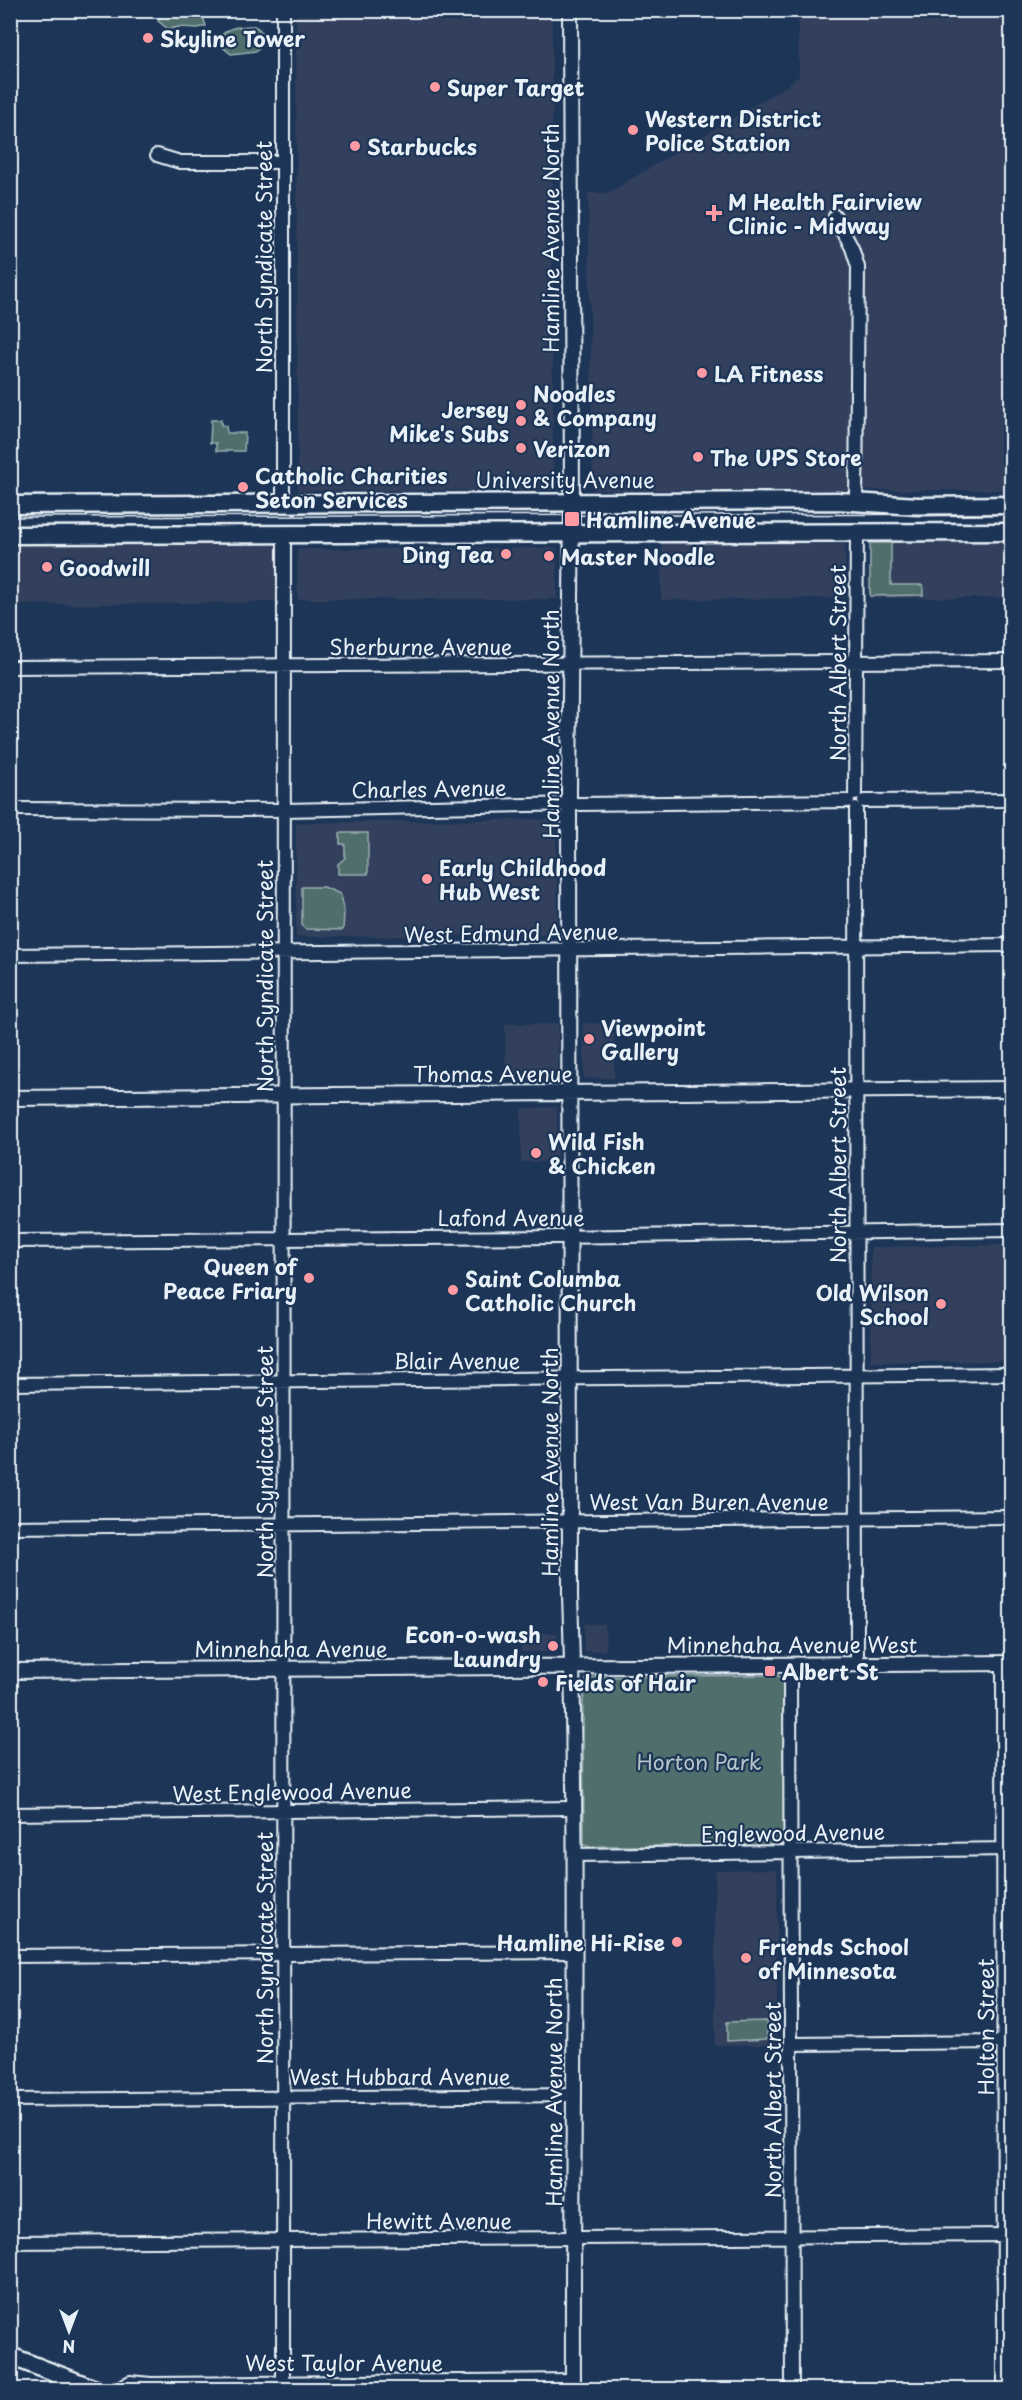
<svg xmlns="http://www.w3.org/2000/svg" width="1022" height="2400" viewBox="0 0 1022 2400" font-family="'Playpen Sans',sans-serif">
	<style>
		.built { fill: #31415d }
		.green { fill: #506e6c; stroke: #9cb0b2; stroke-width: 1.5 }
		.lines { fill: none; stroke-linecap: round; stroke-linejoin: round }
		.minor-casing { stroke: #e8f1f8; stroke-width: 16 }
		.tertiary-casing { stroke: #e8f1f8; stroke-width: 18 }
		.secondary-casing { stroke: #e8f1f8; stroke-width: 21 }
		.minor { stroke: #1d3557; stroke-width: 12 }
		.tertiary { stroke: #1d3557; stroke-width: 14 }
		.secondary { stroke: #1d3557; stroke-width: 16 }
		.tram { stroke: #e8f1f8; stroke-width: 1.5 }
		.poi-dot { fill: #ff9aa2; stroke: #1d3557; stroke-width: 2 }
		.labels { text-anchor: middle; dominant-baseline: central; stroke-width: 4.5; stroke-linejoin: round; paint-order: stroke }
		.poi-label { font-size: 21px; font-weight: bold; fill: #e8f1f8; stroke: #1d3557; text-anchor: start }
		.street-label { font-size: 21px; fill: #e8f1f8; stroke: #1d3557 }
		.park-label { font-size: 21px; fill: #b3c3c7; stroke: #1d3557 }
	</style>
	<rect width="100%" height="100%" fill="#1d3557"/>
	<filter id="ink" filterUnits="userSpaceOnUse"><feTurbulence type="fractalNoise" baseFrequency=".0167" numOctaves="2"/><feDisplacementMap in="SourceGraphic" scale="12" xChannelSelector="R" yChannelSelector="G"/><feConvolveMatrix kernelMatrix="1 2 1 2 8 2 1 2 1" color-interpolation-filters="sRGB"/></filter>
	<g filter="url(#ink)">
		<path class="built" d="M296 11H552L553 490 298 491Z
			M798 11H1011V490H593L588 193H608L786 86 799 76Z
			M277 540 279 602 11 605 10 541Z
			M1011 542V598H869L870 543Z
			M662 543 845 544V598L661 600Z
			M557 548V599H298L297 549Z
			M556 819 558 935 296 937V823Z
			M583 1023 614 1024V1078H584Z
			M505 1024H558V1078L506 1079Z
			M557 1107V1162H521V1108Z
			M1011 1245V1361L871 1362V1247Z
			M584 1624H605L606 1651H584Z
			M521 1633H557L558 1651 521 1652Z
			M777 1869V2045H715V1870Z"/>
		<path class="green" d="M162 11H201L206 26 198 28 179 27 168 29 158 21Z
			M254 26C267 32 264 43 256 51L231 54 220 45C218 27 240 26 254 26Z
			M211 420H221V425L226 426 227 433H245L244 451H216V443H210Z
			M870 543H891V585H923V595L870 596Z
			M340 833H368V874H338V864L345 858V844H340Z
			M302 887H324L340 894 344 913 343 930 306 929 302 926Z
			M777 1675 784 1679 783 1690 785 1843 778 1846H600L592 1848 584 1845 583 1702 586 1679 590 1677Z
			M767 2021V2039L727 2041V2022Z"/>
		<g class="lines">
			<g class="minor-casing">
				<path id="minor" d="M157 155 180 162H283
					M835 216 852 248 858 267 856 502
					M283 503V10
					M10 667 1012 661
					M855 794 857 533
					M864 801 1012 800
					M10 809 284 810 581 804 848 801
					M856 809 857 1665
					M10 955 1012 945
					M10 1241 559 1237 1012 1230
					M10 1384 1012 1374
					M10 1527 1012 1517
					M1003 1664 1004 2390
					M790 1666 792 2390
					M10 1814 575 1808
					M575 1855 1009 1849
					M10 1956 574 1952
					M791 2044 1005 2042
					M10 2100 574 2095
					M10 2242 1012 2235
					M117 2390 130 2382 151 2384 573 2380
					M283 2390 284 535"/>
			</g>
			<g class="tertiary-casing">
				<path id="tertiary" d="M570 10 572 502 569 791 570 1595C579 1860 572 2125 573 2390
					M10 1098 1012 1089
					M10 1671 1012 1663"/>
			</g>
			<g class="secondary-casing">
				<path id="secondary" d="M10 505 837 501 918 506 1012 505
					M10 535 1012 532
					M10 2356 98 2390"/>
			</g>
			<use href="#minor" class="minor"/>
			<use href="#tertiary" class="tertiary"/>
			<use href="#secondary" class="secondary"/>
			<path class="tram" d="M10 517 1012 514"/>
		</g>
	</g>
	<g class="poi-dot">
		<circle cx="148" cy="38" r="6"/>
		<circle cx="435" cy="87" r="6"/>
		<circle cx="633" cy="130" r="6"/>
		<circle cx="355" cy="146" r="6"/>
		<path d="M711 204h6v6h6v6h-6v6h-6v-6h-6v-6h6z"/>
		<circle cx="702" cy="373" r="6"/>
		<circle cx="521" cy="405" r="6"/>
		<circle cx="521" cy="421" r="6"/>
		<circle cx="521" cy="448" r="6"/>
		<circle cx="698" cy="457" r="6"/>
		<circle cx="243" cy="487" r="6"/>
		<rect x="564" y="511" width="16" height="16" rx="3"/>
		<circle cx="506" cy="554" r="6"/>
		<circle cx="549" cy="556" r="6"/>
		<circle cx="47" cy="567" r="6"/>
		<circle cx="427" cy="879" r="6"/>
		<circle cx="589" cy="1039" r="6"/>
		<circle cx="536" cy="1153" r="6"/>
		<circle cx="309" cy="1278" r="6"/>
		<circle cx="453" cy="1290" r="6"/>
		<circle cx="941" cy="1304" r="6"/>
		<circle cx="553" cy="1646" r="6"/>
		<rect x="764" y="1665" width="12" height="12" rx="3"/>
		<circle cx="543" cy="1682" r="6"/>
		<circle cx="677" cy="1942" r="6"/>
		<circle cx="746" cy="1958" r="6"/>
	</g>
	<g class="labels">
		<g class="poi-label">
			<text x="160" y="38">Skyline Tower</text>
			<text x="447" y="87">Super Target</text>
			<text x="645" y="118">Western District<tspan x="645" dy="24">Police Station</tspan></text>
			<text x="367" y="146">Starbucks</text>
			<text x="728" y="201">M Health Fairview<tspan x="728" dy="24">Clinic - Midway</tspan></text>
			<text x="714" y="373">LA Fitness</text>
			<text x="533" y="393">Noodles<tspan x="533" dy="24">&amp; Company</tspan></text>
			<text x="509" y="409" text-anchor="end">Jersey<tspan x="509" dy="24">Mike's Subs</tspan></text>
			<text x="533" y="448">Verizon</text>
			<text x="710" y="457">The UPS Store</text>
			<text x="255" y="475">Catholic Charities<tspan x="255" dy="24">Seton Services</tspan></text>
			<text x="586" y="519">Hamline Avenue</text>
			<text x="494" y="554" text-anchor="end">Ding Tea</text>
			<text x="561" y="556">Master Noodle</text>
			<text x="59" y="567">Goodwill</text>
			<text x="439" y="867">Early Childhood<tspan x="439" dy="24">Hub West</tspan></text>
			<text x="601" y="1027">Viewpoint<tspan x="601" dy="24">Gallery</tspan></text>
			<text x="548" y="1141">Wild Fish<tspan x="548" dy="24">&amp; Chicken</tspan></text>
			<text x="297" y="1266" text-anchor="end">Queen of<tspan x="297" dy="24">Peace Friary</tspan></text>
			<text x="465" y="1278">Saint Columba<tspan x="465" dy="24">Catholic Church</tspan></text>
			<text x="929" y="1292" text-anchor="end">Old Wilson<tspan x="929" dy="24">School</tspan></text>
			<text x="541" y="1634" text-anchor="end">Econ-o-wash<tspan x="541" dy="24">Laundry</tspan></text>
			<text x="782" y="1671">Albert St</text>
			<text x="555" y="1682">Fields of Hair</text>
			<text x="665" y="1942" text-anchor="end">Hamline Hi-Rise</text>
			<text x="758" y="1946">Friends School<tspan x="758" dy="24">of Minnesota</tspan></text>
		</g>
		<g class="street-label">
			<text transform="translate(550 238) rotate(-90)">Hamline Avenue North</text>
			<text transform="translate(263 257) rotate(-90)">North Syndicate Street</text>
			<text x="565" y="479">University Avenue</text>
			<text x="421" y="646">Sherburne Avenue</text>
			<text transform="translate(837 663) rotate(-90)">North Albert Street</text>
			<text transform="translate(550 724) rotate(-90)">Hamline Avenue North</text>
			<text transform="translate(429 788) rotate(-1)">Charles Avenue</text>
			<text transform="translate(511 932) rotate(-1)">West Edmund Avenue</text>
			<text transform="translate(264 976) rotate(-90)">North Syndicate Street</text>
			<text x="493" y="1073">Thomas Avenue</text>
			<text transform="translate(837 1165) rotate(-90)">North Albert Street</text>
			<text x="511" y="1217">Lafond Avenue</text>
			<text x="457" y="1360">Blair Avenue</text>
			<text transform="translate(264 1462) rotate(-90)">North Syndicate Street</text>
			<text transform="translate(549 1462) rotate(-90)">Hamline Avenue North</text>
			<text x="709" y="1501">West Van Buren Avenue</text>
			<text x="792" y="1644">Minnehaha Avenue West</text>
			<text x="291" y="1648">Minnehaha Avenue</text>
			<text transform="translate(292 1791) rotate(-1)">West Englewood Avenue</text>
			<text transform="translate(793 1832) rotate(-1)">Englewood Avenue</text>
			<text transform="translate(264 1948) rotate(-90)">North Syndicate Street</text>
			<text transform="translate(985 2027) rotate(-90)">Holton Street</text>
			<text x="400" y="2076">West Hubbard Avenue</text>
			<text transform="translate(553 2092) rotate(-90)">Hamline Avenue North</text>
			<text transform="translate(772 2100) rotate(-90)">North Albert Street</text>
			<text x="439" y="2220">Hewitt Avenue</text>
			<text x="344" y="2362">West Taylor Avenue</text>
		</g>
		<g class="park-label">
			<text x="699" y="1761">Horton Park</text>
		</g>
	</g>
	<rect width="1022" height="2400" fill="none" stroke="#1d3557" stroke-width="36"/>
	<rect x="18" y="18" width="986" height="2364" fill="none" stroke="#e8f1f8" stroke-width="2" filter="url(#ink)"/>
	<g transform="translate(69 2331) rotate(180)" stroke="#1d3557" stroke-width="4.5" paint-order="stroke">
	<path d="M0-4.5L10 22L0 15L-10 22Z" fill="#e8f1f8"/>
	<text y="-9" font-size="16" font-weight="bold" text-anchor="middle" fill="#e8f1f8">N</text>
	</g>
</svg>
